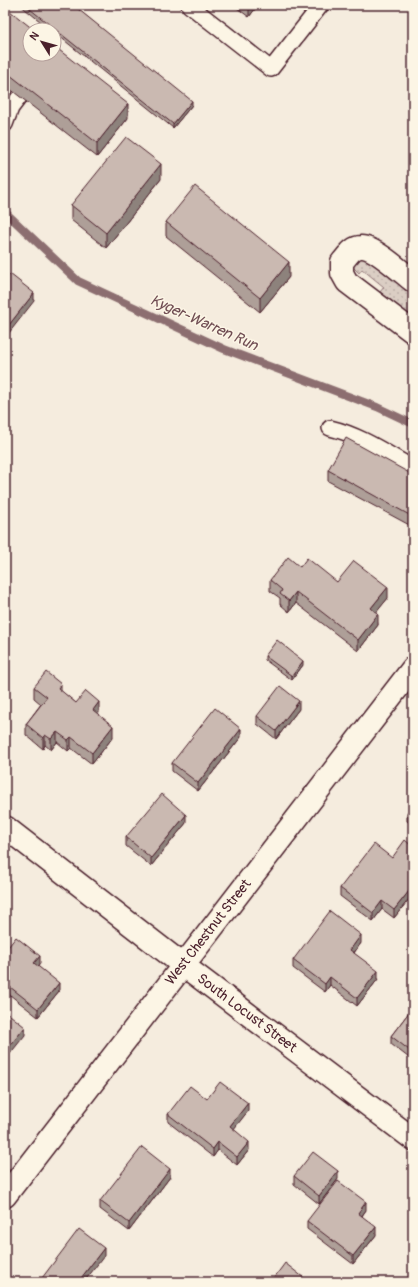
<svg xmlns="http://www.w3.org/2000/svg" width="418" height="1287" viewBox="0 0 418 1287" font-family="Pangolin,sans-serif">
	<style>
		.grass { fill: url(#grass-dots); stroke: #927678 }
		.lines { fill: none; stroke-linecap: round; stroke-linejoin: round }
		.stream { stroke: #8c6e70; stroke-width: 8 }
		.service-casing { stroke: #4a1f2b; stroke-width: 18 }
		.minor-casing { stroke: #4a1f2b; stroke-width: 25 }
		.tertiary-casing { stroke: #4a1f2b; stroke-width: 25 }
		.secondary-casing { stroke: #4a1f2b; stroke-width: 25 }
		.service { stroke: #fcf5e5; stroke-width: 15 }
		.minor { stroke: #fcf5e5; stroke-width: 22 }
		.tertiary { stroke: #fcf5e5; stroke-width: 22 }
		.secondary { stroke: #fcf5e5; stroke-width: 22 }
		.wall { fill: #ae9f98; stroke: #4a1f2b }
		.shaded-wall { fill: #8d827c; stroke: #4a1f2b }
		.building { fill: #cab9b1; stroke: #4a1f2b }
		.labels { text-anchor: middle; dominant-baseline: central; stroke-width: 3; stroke-linejoin: round; paint-order: stroke }
		.street-label { font-size: 14px; fill: #4a1f2b; stroke: #fcf5e5 }
		.water-label { font-size: 15px; font-style: italic; fill: #704d53; stroke: #fcf5e5 }
	</style>
	<defs>
		<pattern id="grass-dots" width="8" height="8" patternUnits="userSpaceOnUse"><rect width="8" height="8" fill="#dbcec4"/><path d="M2 2h.1M6 6h.1" fill="none" stroke="#bdb0a9" stroke-width="1.8" stroke-linecap="round"/></pattern>
	</defs>
	<rect width="100%" height="100%" fill="#f5ecde"/>
	<filter id="ink" filterUnits="userSpaceOnUse"><feTurbulence type="fractalNoise" baseFrequency=".025" numOctaves="2"/><feDisplacementMap in="SourceGraphic" scale="8" xChannelSelector="R" yChannelSelector="G"/><feConvolveMatrix kernelMatrix="1 2 1 2 8 2 1 2 1" color-interpolation-filters="sRGB"/></filter>
	<g filter="url(#ink)">
		<path class="grass" d="M361 257C381 263 397 281 413 294V318L380 292 384 287 362 269 359 273 352 266Z"/>
		<g class="lines">
			<path class="stream" d="M5 212 78 281 224 349 377 407 413 424"/>
			<g class="service-casing">
				<path id="service" d="M189 5 271 69 321 5
					M5 124 11 108 52 54
					M330 428C360 435 386 453 413 468"/>
			</g>
			<g class="minor-casing">
				<path id="minor" d="M413 281C403 273 373 246 361 247 352 247 347 257 342 262V273L347 282 413 332
					M183 965 413 1139"/>
			</g>
			<g class="tertiary-casing">
				<path id="tertiary" d="M5 827 183 965"/>
			</g>
			<g class="secondary-casing">
				<path id="secondary" d="M5 1196 413 668"/>
			</g>
			<use href="#service" class="service"/>
			<use href="#minor" class="minor"/>
			<use href="#tertiary" class="tertiary"/>
			<use href="#secondary" class="secondary"/>
		</g>
		<path class="wall" d="M20 5H73L192 105 173 128 54 32V30H51Z
			M233 5H258L249 17Z
			M5 7 128 118 97 157 5 85Z
			M161 179 106 248 71 220V205Z
			M166 222 289 277 260 312 166 236Z
			M328 470 413 475V527L328 481Z
			M300 567 337 582 388 598 376 612 378 625 358 651 296 603 289 612 280 604V598L270 591V580Z
			M265 656 303 665 292 680 265 660Z
			M34 687 61 691 76 703 99 713 98 714 113 737 92 764 71 748 68 751 57 742 51 750 45 745 43 749 26 735V724L41 704 34 698Z
			M299 709 276 739 257 724V716Z
			M241 737 198 791 172 771V763Z
			M413 805V825L407 821V813Z
			M186 823 151 866 126 846V837Z
			M413 847V894L394 918 382 909 373 921 340 896V888L392 858Z
			M361 943 354 953 378 979 357 1006 330 985 325 992 293 968V960Z
			M5 951 40 964 38 966 59 991 38 1017 5 991Z
			M413 1007V1061L391 1044V1036Z
			M207 1099 248 1111 233 1129 249 1150 237 1165 218 1150 213 1157 168 1122V1114Z
			M294 1176 338 1179 319 1204 294 1184Z
			M170 1177 129 1231 100 1209V1201Z
			M366 1210 362 1216 376 1235 353 1264 307 1229V1221Z"/>
		<path class="shaded-wall" d="M249 5H258L249 17Z
			M192 101V105L173 128V124Z
			M128 104V118L97 157V143Z
			M161 164V179L106 248V233Z
			M289 262V277L260 312V298Z
			M34 293V301L5 338V330Z
			M388 587V598L371 619V608Z
			M296 592V603L289 612V601Z
			M378 614V625L358 651V640Z
			M303 661V665L292 680V676Z
			M61 684V695L58 688Z
			M299 701V709L276 739V731Z
			M99 702V713L93 721V710Z
			M113 726V737L92 764V753Z
			M241 729V737L198 791V783Z
			M57 732V742L51 750V739Z
			M45 735V745L43 749V738Z
			M71 737V748L68 751V740Z
			M186 815V823L151 866V858Z
			M413 886V894L394 918V910Z
			M382 901V909L373 921V913Z
			M361 935V943L350 958V950Z
			M40 956V964L34 971V963Z
			M378 971V979L357 1006V998Z
			M330 977V985L325 992V984Z
			M59 983V991L38 1017V1009Z
			M25 1027V1035L5 1060V1052Z
			M248 1103V1111L230 1134V1126Z
			M218 1142V1150L213 1157V1149Z
			M249 1142V1150L237 1165V1157Z
			M170 1169V1177L129 1231V1223Z
			M338 1171V1179L319 1204V1196Z
			M366 1202V1210L358 1221V1213Z
			M376 1227V1235L353 1264V1256Z
			M104 1248V1256L84 1282H78Z"/>
		<path class="building" d="M25 5H73L192 101 173 124Z
			M5 7 34 30H30V54H54V46L128 104 97 143 5 71Z
			M126 137 161 164 106 233 71 205Z
			M195 186 289 262 260 298 166 222Z
			M10 274 34 293 5 330V281Z
			M346 438 413 475V517L328 470Z
			M288 557 300 567 307 558 337 582 354 561 388 587 371 608 378 614 358 640 296 592 289 601 280 594 282 590 270 580Z
			M277 640 303 661 292 676 265 656Z
			M46 672 61 684 58 688 76 703 86 691 99 702 93 710 113 726 92 753 71 737 68 740 57 732 51 739 45 735 43 738 26 724 47 697 34 687Z
			M280 686 299 701 276 731 257 716Z
			M215 708 241 729 198 783 172 763Z
			M162 794 186 815 151 858 126 837Z
			M413 805V817L407 813Z
			M405 840 413 847V886L394 910 382 901 373 913 340 888 374 844 392 858Z
			M330 911 361 935 350 950 378 971 357 998 330 977 325 984 293 960Z
			M16 937 40 956 34 963 59 983 38 1009 5 983V951Z
			M413 1007V1053L391 1036Z
			M5 1011 25 1027 5 1052Z
			M220 1082 248 1103 230 1126 249 1142 237 1157 218 1142 213 1149 168 1114 190 1086 207 1099Z
			M142 1147 170 1169 129 1223 100 1201Z
			M313 1152 338 1171 319 1196 294 1176Z
			M338 1181 366 1202 358 1213 376 1227 353 1256 307 1221Z
			M79 1229 104 1248 78 1282H39Z
			M285 1263 309 1282H271Z"/>
	</g>
	<g class="labels">
		<g class="street-label">
			<text transform="translate(208 932) rotate(-52)">West Chestnut Street</text>
			<text transform="translate(247 1013) rotate(37)">South Locust Street</text>
		</g>
		<g class="water-label">
			<text transform="translate(204 323) rotate(24)">Kyger-Warren Run</text>
		</g>
	</g>
	<rect width="418" height="1287" fill="none" stroke="#fcf5e5" stroke-width="20"/>
	<rect x="10" y="10" width="398" height="1267" fill="none" stroke="#4a1f2b" stroke-width="1.5" filter="url(#ink)"/>
	<g transform="translate(42 42) rotate(307)"><circle r="19" fill="#fcf5e5" stroke="#b59f9b"/>
	<path d="M0-3L7 15L0 10L-7 15Z" fill="#4a1f2b"/>
	<text y="-6" font-size="11" font-weight="bold" text-anchor="middle" fill="#4a1f2b">N</text>
	</g>
</svg>
